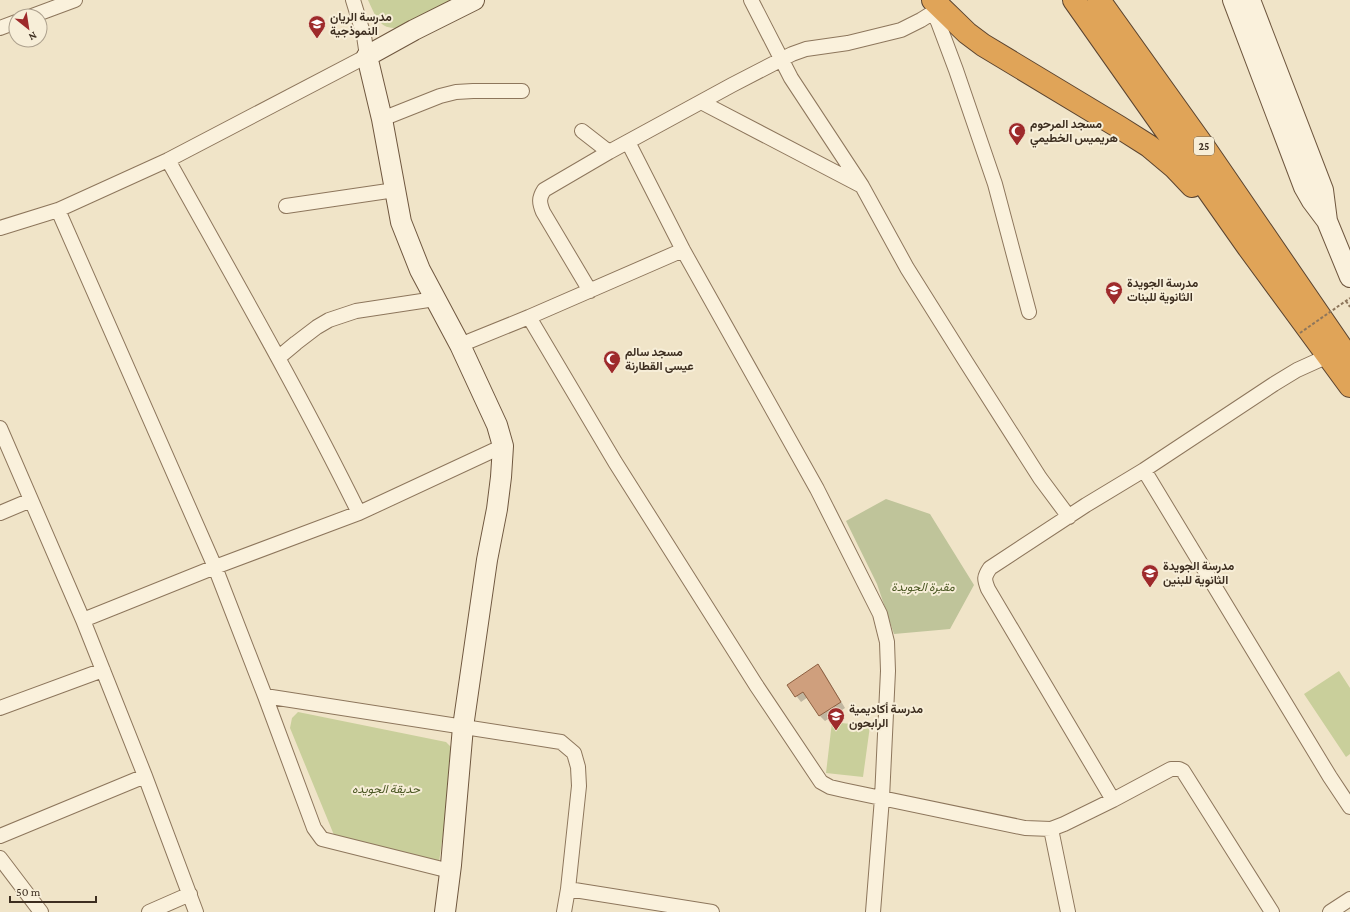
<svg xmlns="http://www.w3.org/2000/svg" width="1350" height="912" viewBox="0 0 1350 912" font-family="'Crimson Pro',Vazirmatn,serif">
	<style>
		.green { fill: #c9cf9b }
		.cemetery { fill: #bfc49a }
		.shadow { fill: #0003 }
		.building { fill: #cf9f7d; stroke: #8d5f41 }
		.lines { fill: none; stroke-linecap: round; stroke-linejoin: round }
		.street-casing { stroke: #8d765c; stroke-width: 16 }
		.secondary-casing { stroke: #6f573f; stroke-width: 22 }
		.highway-casing { stroke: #5b4430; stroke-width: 24 }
		.path { stroke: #8d765c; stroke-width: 2; stroke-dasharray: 3 2; stroke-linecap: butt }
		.street { stroke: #faf1dc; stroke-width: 14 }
		.secondary { stroke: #faf1dc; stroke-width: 20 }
		.highway { stroke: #e0a458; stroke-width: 22 }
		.path-bridge { stroke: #8d765c; stroke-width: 2; stroke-dasharray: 3 2; stroke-linecap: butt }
		.labels { text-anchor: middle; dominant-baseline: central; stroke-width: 4; stroke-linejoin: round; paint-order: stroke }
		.shield { fill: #f7eed8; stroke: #756857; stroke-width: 1 }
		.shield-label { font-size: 11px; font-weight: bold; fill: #3d2e20 }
		.poi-label { font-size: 12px; font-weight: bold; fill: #3d2e20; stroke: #f7eed8; text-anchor: start }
		.park-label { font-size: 12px; font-style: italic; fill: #4d5a26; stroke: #f7eed8 }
	</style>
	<rect width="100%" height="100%" fill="#f0e4c8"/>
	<path class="green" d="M368 0H451L402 27C380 32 376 17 368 0Z
		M1339 671 1350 688V754L1346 757 1304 694Z
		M298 712 446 742 455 751 439 862 334 835 290 728 292 718Z
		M832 722 870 726 863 777 826 773Z"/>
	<path class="cemetery" d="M886 499 930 514 974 585 950 629 894 634 877 584 846 521Z"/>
	<path class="shadow" d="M818 666 823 671 845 708 825 721 820 716 808 697 801 702 788 685Z"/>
	<path class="building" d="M818 664 841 702 819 716 803 692 795 697 787 685Z"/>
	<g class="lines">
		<g class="street-casing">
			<path id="street" d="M751 0 791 78 862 186 907 268 966 362 1040 478 1069 517
				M933 12 938 22 956 70 995 184 1029 312
				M32 16 75 0
				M0 28 16 22
				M701 102 860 185
				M382 119 440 96 456 92 473 91H522
				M582 131 609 152
				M628 142 683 250 817 489 880 614 887 642 888 671 882 798 873 912
				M168 160C233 277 300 393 359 513
				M286 206 395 190
				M58 210 215 567 265 696 314 828 322 839 450 871
				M0 228 58 210 168 160 367 56 364 36 353 0
				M590 291 543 212C539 202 539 198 544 190L609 152 732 85 792 54 806 49 848 43 901 30 921 20 940 8
				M529 317 615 462 756 685 821 782 830 787 843 790 1025 828 1051 829 1064 824 1113 800 1171 769H1179L1183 771 1272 912
				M460 345 529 317 683 250
				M278 358 296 343 317 327 329 320 356 311 435 299
				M0 428 83 620 145 776 196 912
				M1144 470 1330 777 1350 807
				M0 513 31 500
				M83 620 215 567 359 513 503 446
				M265 696 561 742 574 753 578 767 579 786 568 889 564 912
				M0 708 103 670
				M1113 800 988 589C984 579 984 577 990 568L1086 505 1144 470 1274 384 1297 370 1328 356
				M1051 829 1068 912
				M0 836 145 776
				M0 858 41 912
				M568 889 712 912
				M149 912 190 894
				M1330 912 1350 899"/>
		</g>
		<g class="secondary-casing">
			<path id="secondary" d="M1233 0 1304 187 1312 201 1327 221 1350 277
				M1250 0 1323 190 1327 221
				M445 912 451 865 463 727 487 560 497 509 501 477 503 446 497 425 460 345 420 270 401 222 382 119 367 56 414 30 474 0"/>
		</g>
		<g class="highway-casing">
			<path id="highway" d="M933 0 967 33 983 45 1119 127 1149 146 1174 167 1192 186
				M1074 0 1248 247 1350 386
				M1099 0 1204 147 1350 360"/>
		</g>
		<path class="path" d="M1346 301 1350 307"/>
		<use href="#street" class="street"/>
		<use href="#secondary" class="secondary"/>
		<use href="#highway" class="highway"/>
		<path class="path-bridge" d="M1300 333 1350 298"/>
	</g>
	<defs>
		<g id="school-pin" transform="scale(0.9)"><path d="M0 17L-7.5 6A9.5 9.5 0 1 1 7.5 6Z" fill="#9e2a2b" stroke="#f7eed8"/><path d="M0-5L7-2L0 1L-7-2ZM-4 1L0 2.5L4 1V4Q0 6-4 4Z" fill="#fff"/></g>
		<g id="mosque-pin" transform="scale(0.9)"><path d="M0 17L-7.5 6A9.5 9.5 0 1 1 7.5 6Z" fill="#9e2a2b" stroke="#f7eed8"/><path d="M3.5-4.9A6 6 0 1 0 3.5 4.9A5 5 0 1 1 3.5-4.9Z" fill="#fff"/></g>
	</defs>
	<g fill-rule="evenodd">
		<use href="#school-pin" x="317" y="24"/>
		<use href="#mosque-pin" x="1017" y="131"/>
		<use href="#school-pin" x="1114" y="290"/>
		<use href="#mosque-pin" x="612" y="359"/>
		<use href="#school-pin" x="1150" y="573"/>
		<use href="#school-pin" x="836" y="716"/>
	</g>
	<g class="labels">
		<rect class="shield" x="1194" y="137" width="20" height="18" rx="3"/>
		<g class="shield-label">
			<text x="1204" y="146">25</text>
		</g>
		<g class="poi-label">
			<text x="330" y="17">مدرسة الريان<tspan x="330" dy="14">النموذجية</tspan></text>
			<text x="1030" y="124">مسجد المرحوم<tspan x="1030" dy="14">هريميس الخطيمي</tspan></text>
			<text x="1127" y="283">مدرسة الجويدة<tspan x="1127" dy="14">الثانوية للبنات</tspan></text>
			<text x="625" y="352">مسجد سالم<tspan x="625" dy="14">عيسى القطارنة</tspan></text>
			<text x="1163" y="566">مدرسة الجويدة<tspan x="1163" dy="14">الثانوية للبنين</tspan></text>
			<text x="849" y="709">مدرسة أكاديمية<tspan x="849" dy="14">الرابحون</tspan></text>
		</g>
		<g class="park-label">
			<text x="923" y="587">مقبرة الجويدة</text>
			<text x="386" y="789">حديقة الجويده</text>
		</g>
	</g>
	<g transform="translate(28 28) rotate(150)"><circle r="19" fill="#f7eed8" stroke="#ada18e"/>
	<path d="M0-3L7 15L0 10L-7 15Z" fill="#9e2a2b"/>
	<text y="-6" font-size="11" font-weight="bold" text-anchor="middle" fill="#3d2e20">N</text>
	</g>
	<path d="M10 896v6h86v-6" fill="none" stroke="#3d2e20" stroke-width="2"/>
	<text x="16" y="896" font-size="12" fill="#3d2e20" stroke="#f7eed8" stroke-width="3" paint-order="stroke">50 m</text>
</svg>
